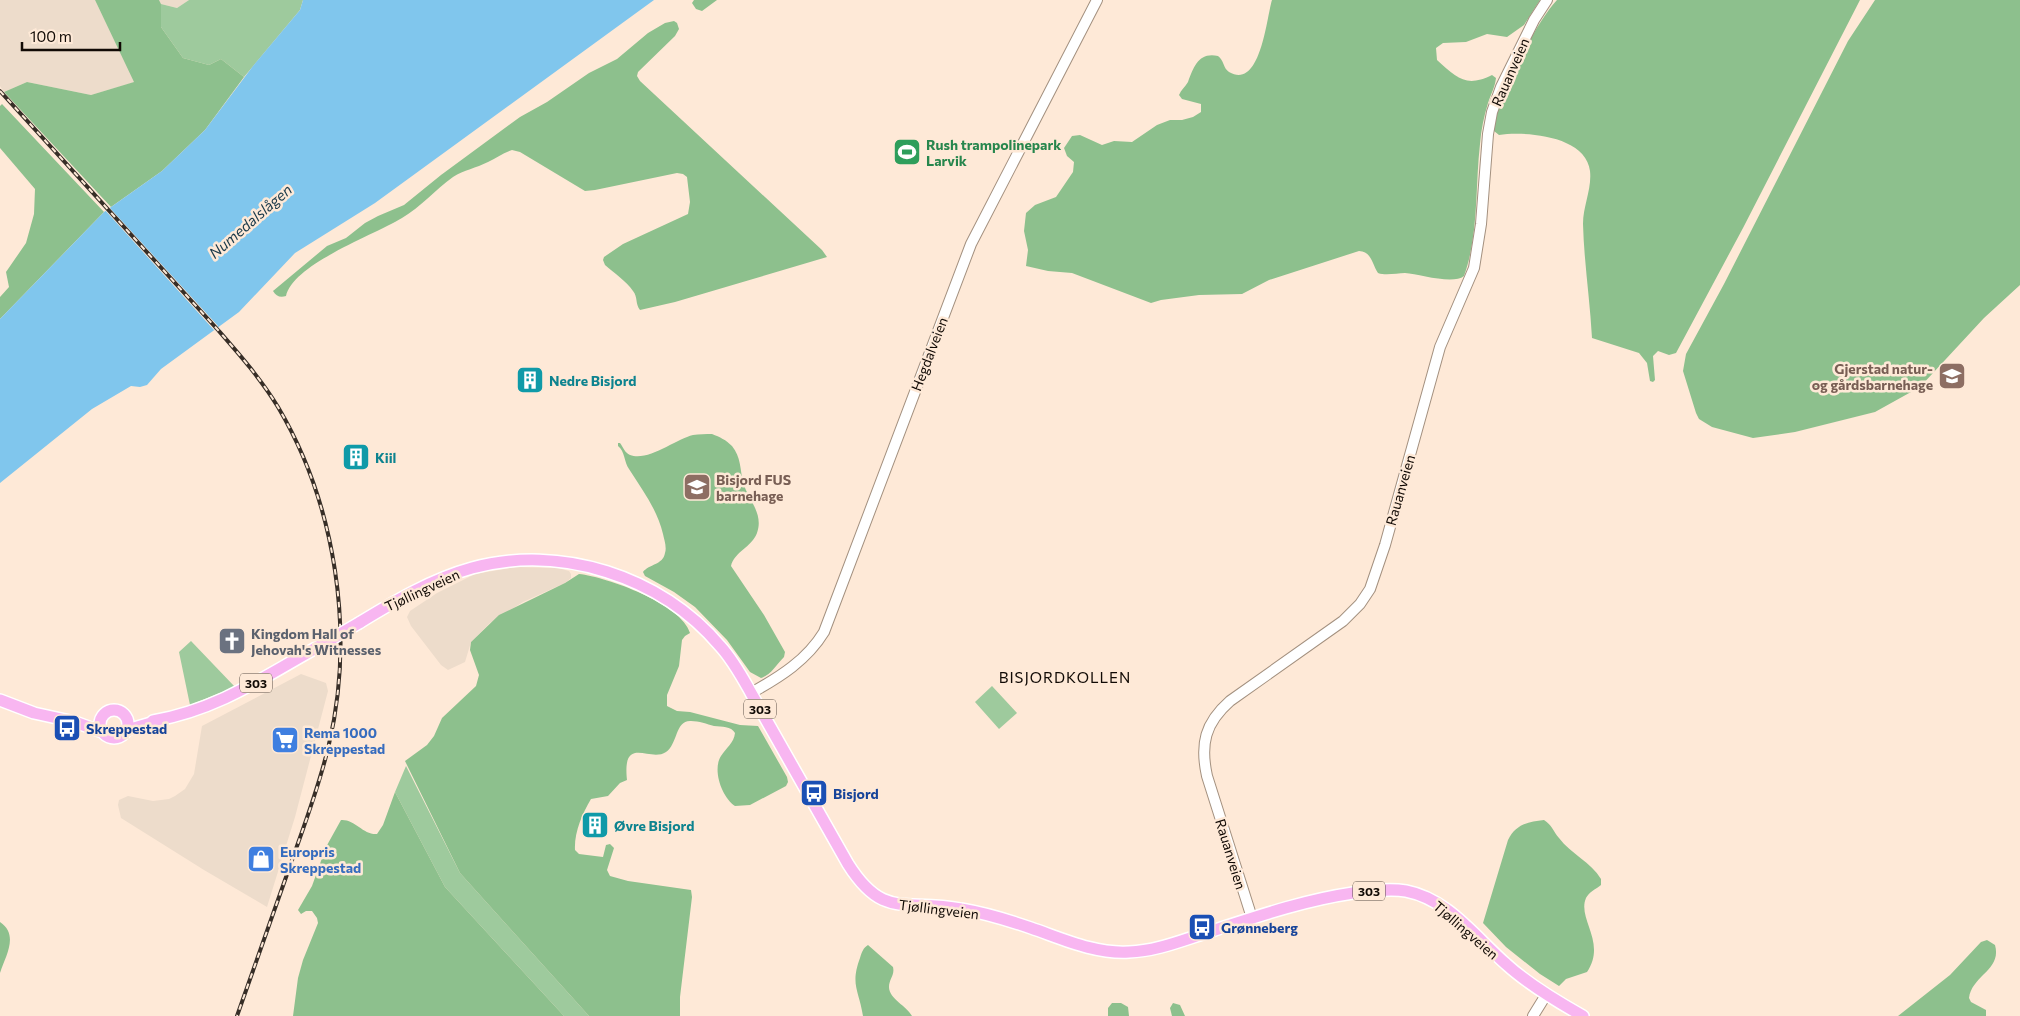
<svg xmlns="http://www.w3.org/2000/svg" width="2020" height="1016" viewBox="0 0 2020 1016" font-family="Commissioner,sans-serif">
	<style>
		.commercial { fill: #eddccb }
		.green { fill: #9eca9d }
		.forest { fill: #8dc08d }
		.water { fill: #80c6ed }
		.pier { fill: #fee9d7 }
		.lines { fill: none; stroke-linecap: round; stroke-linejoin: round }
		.secondary-casing { stroke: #a3907f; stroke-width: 12 }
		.primary-casing { stroke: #fff; stroke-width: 14 }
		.secondary { stroke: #fff; stroke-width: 10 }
		.primary { stroke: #f8b6f1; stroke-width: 11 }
		.rail-casing { stroke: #372e27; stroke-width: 4 }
		.rail { stroke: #fee9d7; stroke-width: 2; stroke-dasharray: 5.5; stroke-linecap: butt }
		.primary-bridge-casing { stroke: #fff; stroke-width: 14; stroke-linecap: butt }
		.primary-bridge { stroke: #f8b6f1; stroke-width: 11 }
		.labels { text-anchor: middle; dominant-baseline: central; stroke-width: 5; stroke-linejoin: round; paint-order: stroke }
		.shield { fill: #fee9d7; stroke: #584d44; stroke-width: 1 }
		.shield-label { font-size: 12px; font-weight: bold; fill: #110a05 }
		.street-label { font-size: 14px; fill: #110a05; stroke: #fee9d7 }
		.leisure-label { font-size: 14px; font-weight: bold; fill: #27864d; stroke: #fee9d7; text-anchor: start }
		.education-label { font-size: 14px; font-weight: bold; fill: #785e54; stroke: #fee9d7; text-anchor: end }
		.culture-label { font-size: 14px; font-weight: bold; fill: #0d838f; stroke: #fee9d7; text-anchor: start }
		.worship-label { font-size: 14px; font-weight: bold; fill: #5b616d; stroke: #fee9d7; text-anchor: start }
		.transit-label { font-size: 14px; font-weight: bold; fill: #164399; stroke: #fee9d7; text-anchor: start }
		.shop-label { font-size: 14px; font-weight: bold; fill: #366cbe; stroke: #fee9d7; text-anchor: start }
		.water-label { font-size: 15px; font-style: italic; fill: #19394a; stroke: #fee9d7 }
		.neighbourhood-label { font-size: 15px; letter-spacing: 1px; fill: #110a05; stroke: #fee9d7 }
	</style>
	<rect width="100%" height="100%" fill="#fee9d7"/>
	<path class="commercial" d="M0 0H95L135 82 91 95 27 82 4 92 0 86Z
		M159 0H189L177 8 161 4Z
		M516 567 558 568 569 571 571 574V578L565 583 523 602 490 623 471 642 465 662 448 670 441 665 411 626 407 617 410 611 437 593 475 574Z
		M301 674 326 683 328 691 295 817 267 907 204 870 121 818 118 805 119 800 128 796 153 801 169 799 175 796 185 789 194 774 202 726Z"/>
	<path class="green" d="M189 0H303L300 10 244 77 221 59 209 65 183 58 161 27V4L177 8Z
		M191 641 235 687 190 705 179 652Z
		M992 686 1017 713 999 729 975 702Z
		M406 766 460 873 589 1016H564L445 887 395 792Z"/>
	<path class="forest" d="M95 0H159L161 4V27L183 58 209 65 221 59 244 77 205 130 162 171 111 207 4 92 27 82 91 95 134 82Z
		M694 0H717L702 11 696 9 692 3Z
		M1272 0H1540L1524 25 1507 37 1487 34 1466 42 1443 43 1436 48 1437 60C1457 78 1466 88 1492 75L1496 78C1495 87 1491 94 1488 103 1484 116 1481 130 1480 144 1475 188 1479 234 1464 276 1453 285 1419 274 1405 273 1397 273 1386 276 1378 273 1372 264 1372 252 1359 251L1269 280 1242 294 1199 295 1161 300 1151 303 1072 273 1048 271 1026 266 1028 250 1024 231 1026 213 1035 205 1056 197 1073 172 1074 162 1067 156 1064 148 1072 136 1080 135 1102 145 1114 141 1132 142 1157 125 1170 120H1182L1193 117 1201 112V104L1182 99 1179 95C1181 90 1185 87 1188 82 1194 66 1199 52 1218 56 1224 60 1223 68 1229 72 1261 91 1267 15 1272 0Z
		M1557 0H1860L1743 228 1676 353 1669 355 1658 351 1653 356 1655 380 1653 382 1650 381 1647 363 1639 353 1592 338C1590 300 1584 262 1583 224 1583 206 1592 189 1590 171 1586 136 1526 131 1499 135L1494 131C1495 101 1536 22 1557 0Z
		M1875 0H2020V285L1984 318 1920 387 1875 412 1795 432 1753 438 1712 427 1699 419 1696 413 1683 371 1686 354 1724 284 1848 41Z
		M674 21 677 23 679 29 675 36 638 72 637 76 640 81 822 250 827 257 675 302 640 310C635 304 638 297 633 291 626 281 614 273 605 265L603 260 604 257 623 244 688 214 690 202 687 177 683 174 677 173 595 190 585 191 520 152 512 150C503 153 496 158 488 162 476 168 464 170 453 177 435 190 421 207 402 218 374 235 293 264 286 296 280 298 276 296 273 291L327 246 346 238 365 223 378 216 404 205 441 175 520 117 547 102 589 73 617 59 648 33 665 23Z
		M2 104 104 212 0 319V297L9 287 6 272 26 243 34 214 35 189 0 148V106Z
		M712 434C720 437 726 440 732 446 741 457 740 469 743 482 748 500 764 513 757 533 752 547 734 552 731 566L764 615 785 652 784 657C777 664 771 675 761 678L750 672 727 640 695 607 674 592 645 576 643 572C649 564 663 565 665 553 667 547 664 539 663 534 657 509 643 491 629 469 624 462 625 451 618 446V443H620C623 447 625 453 630 455 648 462 676 439 693 435 699 434 706 434 712 434Z
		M579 574C607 577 682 604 690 633L685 636 682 640 679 666 667 695V706L677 711 690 712 740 725 758 726 787 777 788 782 786 786 750 805 735 806C722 797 712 770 721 756 726 748 734 743 735 733 731 726 722 727 714 726 707 724 699 721 691 721 675 720 678 744 666 752 650 763 622 734 627 780L620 783 608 796 591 799C582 814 574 833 575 850L579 854 603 857 606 845 610 844 614 848 607 870 610 876 628 881 691 890 692 897 680 997V1016H589L460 873 405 761 427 745 434 736 442 718 476 686 479 675 470 650 471 642 499 615 565 583Z
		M395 792 445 887 564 1016H293L298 978 303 960 318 923 317 918 312 911H306L301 914 298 910 312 886 326 847 341 820C355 819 363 835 377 834L383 825Z
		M1544 820C1552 825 1553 831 1559 838 1571 854 1591 862 1601 879V885C1596 889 1589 892 1586 898 1577 919 1607 942 1587 972L1566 979 1559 986 1540 974 1506 947 1483 923 1508 840C1516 824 1528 822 1544 820Z
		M0 922C19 935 6 955 0 973Z
		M1987 940 1995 945C2002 970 1972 975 1969 998L1971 1002 1986 1010V1016H1898L1950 975 1981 942Z
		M868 945 893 967C895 975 889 979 889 987 889 999 907 1006 912 1016H863C859 990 850 985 860 958 862 952 863 948 868 945Z
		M1112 1003H1121L1128 1007 1129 1016H1108V1008Z
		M1173 1003 1180 1005 1185 1016H1172L1170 1008Z"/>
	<path class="water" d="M303 0H654L375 203 295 253 239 312 161 369 147 385 140 387 131 386 92 409 0 483V319L104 212 162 171 205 130 253 66 300 10Z"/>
	<path class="pier" d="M108 206 218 326 214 330 104 209Z"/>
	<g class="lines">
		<g class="secondary-casing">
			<path id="secondary" d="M751 693C780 677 807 660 824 632L971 244 1097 0
				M1252 918 1207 776C1200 744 1205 723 1230 701L1343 621 1360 604 1370 589 1385 545 1440 347 1474 268 1481 224 1488 134 1492 112 1501 87 1534 20 1547 0
				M1533 1016 1546 995"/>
		</g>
		<g class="primary-casing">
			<path id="primary" d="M359 623C395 601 432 579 472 568 560 544 661 576 720 646 733 660 742 677 751 693L848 864C884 921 906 898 961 909 985 913 1008 920 1031 928 1063 939 1095 954 1129 952 1158 951 1185 939 1212 931 1258 916 1305 900 1353 893 1370 891 1389 888 1406 891 1448 899 1475 937 1506 964 1529 985 1556 1001 1583 1016
				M0 700 34 713 75 722 102 732
				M100 724a14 14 0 1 1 28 0a14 14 0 1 1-28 0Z
				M127 730 151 723 153 721C220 709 265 676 323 644"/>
		</g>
		<use href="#secondary" class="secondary"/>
		<use href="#primary" class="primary"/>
		<g class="rail-casing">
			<path id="rail" d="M0 91 218 330C239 354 261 379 278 407 336 505 355 633 329 744 320 784 305 823 291 863 273 914 255 965 237 1016"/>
		</g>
		<use href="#rail" class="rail"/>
		<g class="primary-bridge-casing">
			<path id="primary-bridge" d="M323 644 359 623"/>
		</g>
		<use href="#primary-bridge" class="primary-bridge"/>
	</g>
	<defs>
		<g id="stadium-square" transform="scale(1.4375)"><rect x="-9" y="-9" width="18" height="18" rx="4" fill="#2e9e5b" stroke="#fee9d7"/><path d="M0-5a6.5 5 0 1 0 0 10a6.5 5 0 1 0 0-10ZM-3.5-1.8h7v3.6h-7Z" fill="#fff"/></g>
		<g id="school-square" transform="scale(1.4375)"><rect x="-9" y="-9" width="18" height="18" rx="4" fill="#8d6e63" stroke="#fee9d7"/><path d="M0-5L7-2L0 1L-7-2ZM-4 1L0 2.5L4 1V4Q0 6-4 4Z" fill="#fff"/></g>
		<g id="building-square" transform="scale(1.4375)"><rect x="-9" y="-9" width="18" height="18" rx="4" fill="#0f9aa8" stroke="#fee9d7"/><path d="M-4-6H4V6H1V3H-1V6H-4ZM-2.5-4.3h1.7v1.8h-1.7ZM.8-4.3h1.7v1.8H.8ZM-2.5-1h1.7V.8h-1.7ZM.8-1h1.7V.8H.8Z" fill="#fff"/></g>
		<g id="church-square" transform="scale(1.4375)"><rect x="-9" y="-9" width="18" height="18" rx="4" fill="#6b7280" stroke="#fee9d7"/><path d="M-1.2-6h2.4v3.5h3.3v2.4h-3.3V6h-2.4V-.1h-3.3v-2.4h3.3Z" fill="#fff"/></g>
		<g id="bus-square" transform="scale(1.4375)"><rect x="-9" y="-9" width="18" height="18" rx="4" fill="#1a4fb4" stroke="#fee9d7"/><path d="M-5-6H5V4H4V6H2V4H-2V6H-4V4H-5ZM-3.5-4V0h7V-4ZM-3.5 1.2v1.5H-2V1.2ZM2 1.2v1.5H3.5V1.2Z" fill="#fff"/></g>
		<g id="supermarket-square" transform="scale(1.4375)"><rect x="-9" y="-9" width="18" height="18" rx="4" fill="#3f7fe0" stroke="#fee9d7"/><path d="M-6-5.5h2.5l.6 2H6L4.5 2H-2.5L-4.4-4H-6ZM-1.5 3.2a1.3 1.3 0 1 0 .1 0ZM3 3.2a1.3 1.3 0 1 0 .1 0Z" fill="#fff"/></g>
		<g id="shop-square" transform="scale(1.4375)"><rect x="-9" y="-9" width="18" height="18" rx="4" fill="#3f7fe0" stroke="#fee9d7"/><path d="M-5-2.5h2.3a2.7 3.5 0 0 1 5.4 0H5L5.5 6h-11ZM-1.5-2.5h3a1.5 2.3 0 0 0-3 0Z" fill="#fff"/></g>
	</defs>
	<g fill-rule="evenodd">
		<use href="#stadium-square" x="907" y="152"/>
		<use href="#school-square" x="1952" y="376"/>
		<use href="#building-square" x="530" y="380"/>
		<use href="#building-square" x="356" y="457"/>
		<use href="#school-square" x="697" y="487"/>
		<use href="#church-square" x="232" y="641"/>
		<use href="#bus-square" x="67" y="728"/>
		<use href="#supermarket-square" x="285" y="740"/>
		<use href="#bus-square" x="814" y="793"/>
		<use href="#building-square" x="595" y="825"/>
		<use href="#shop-square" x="261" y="859"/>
		<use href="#bus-square" x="1202" y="927"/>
	</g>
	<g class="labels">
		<g class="shield">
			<rect x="240" y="673.5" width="32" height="19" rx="4"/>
			<rect x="744" y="699.5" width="32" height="19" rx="4"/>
			<rect x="1353" y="881.5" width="32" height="19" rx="4"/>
		</g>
		<g class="shield-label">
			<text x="256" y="683">303</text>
			<text x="760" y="709">303</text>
			<text x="1369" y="891">303</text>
		</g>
		<g class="street-label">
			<text transform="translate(1510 72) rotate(-66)">Rauanveien</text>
			<text transform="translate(929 354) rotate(-69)">Hegdalveien</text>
			<text transform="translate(1400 490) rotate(-74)">Rauanveien</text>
			<text transform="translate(422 590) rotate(-25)">Tjøllingveien</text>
			<text transform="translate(1231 854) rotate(73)">Rauanveien</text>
			<text transform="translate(939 909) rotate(7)">Tjøllingveien</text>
			<text transform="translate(1466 930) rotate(41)">Tjøllingveien</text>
		</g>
		<g class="leisure-label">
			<text x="926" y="144">Rush trampolinepark<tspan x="926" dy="16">Larvik</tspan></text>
		</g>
		<g class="education-label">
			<text x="1933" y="368">Gjerstad natur-<tspan x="1933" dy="16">og gårdsbarnehage</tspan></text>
			<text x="716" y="479" text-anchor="start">Bisjord FUS<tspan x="716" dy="16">barnehage</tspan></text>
		</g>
		<g class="culture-label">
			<text x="549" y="380">Nedre Bisjord</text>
			<text x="375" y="457">Kiil</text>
			<text x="614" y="825">Øvre Bisjord</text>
		</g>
		<g class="worship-label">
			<text x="251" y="633">Kingdom Hall of<tspan x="251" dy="16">Jehovah's Witnesses</tspan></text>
		</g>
		<g class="transit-label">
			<text x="86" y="728">Skreppestad</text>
			<text x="833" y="793">Bisjord</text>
			<text x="1221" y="927">Grønneberg</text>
		</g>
		<g class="shop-label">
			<text x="304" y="732">Rema 1000<tspan x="304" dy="16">Skreppestad</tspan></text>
			<text x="280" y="851">Europris<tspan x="280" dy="16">Skreppestad</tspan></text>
		</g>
		<g class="water-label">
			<text transform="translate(250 221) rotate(-41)">Numedalslågen</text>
		</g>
		<g class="neighbourhood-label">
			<text x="1065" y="677">BISJORDKOLLEN</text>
		</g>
	</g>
	<path d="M22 42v8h98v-8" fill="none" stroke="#110a05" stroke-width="2.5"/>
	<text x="30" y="42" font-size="15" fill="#110a05" stroke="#fee9d7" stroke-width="4" paint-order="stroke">100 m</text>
</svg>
